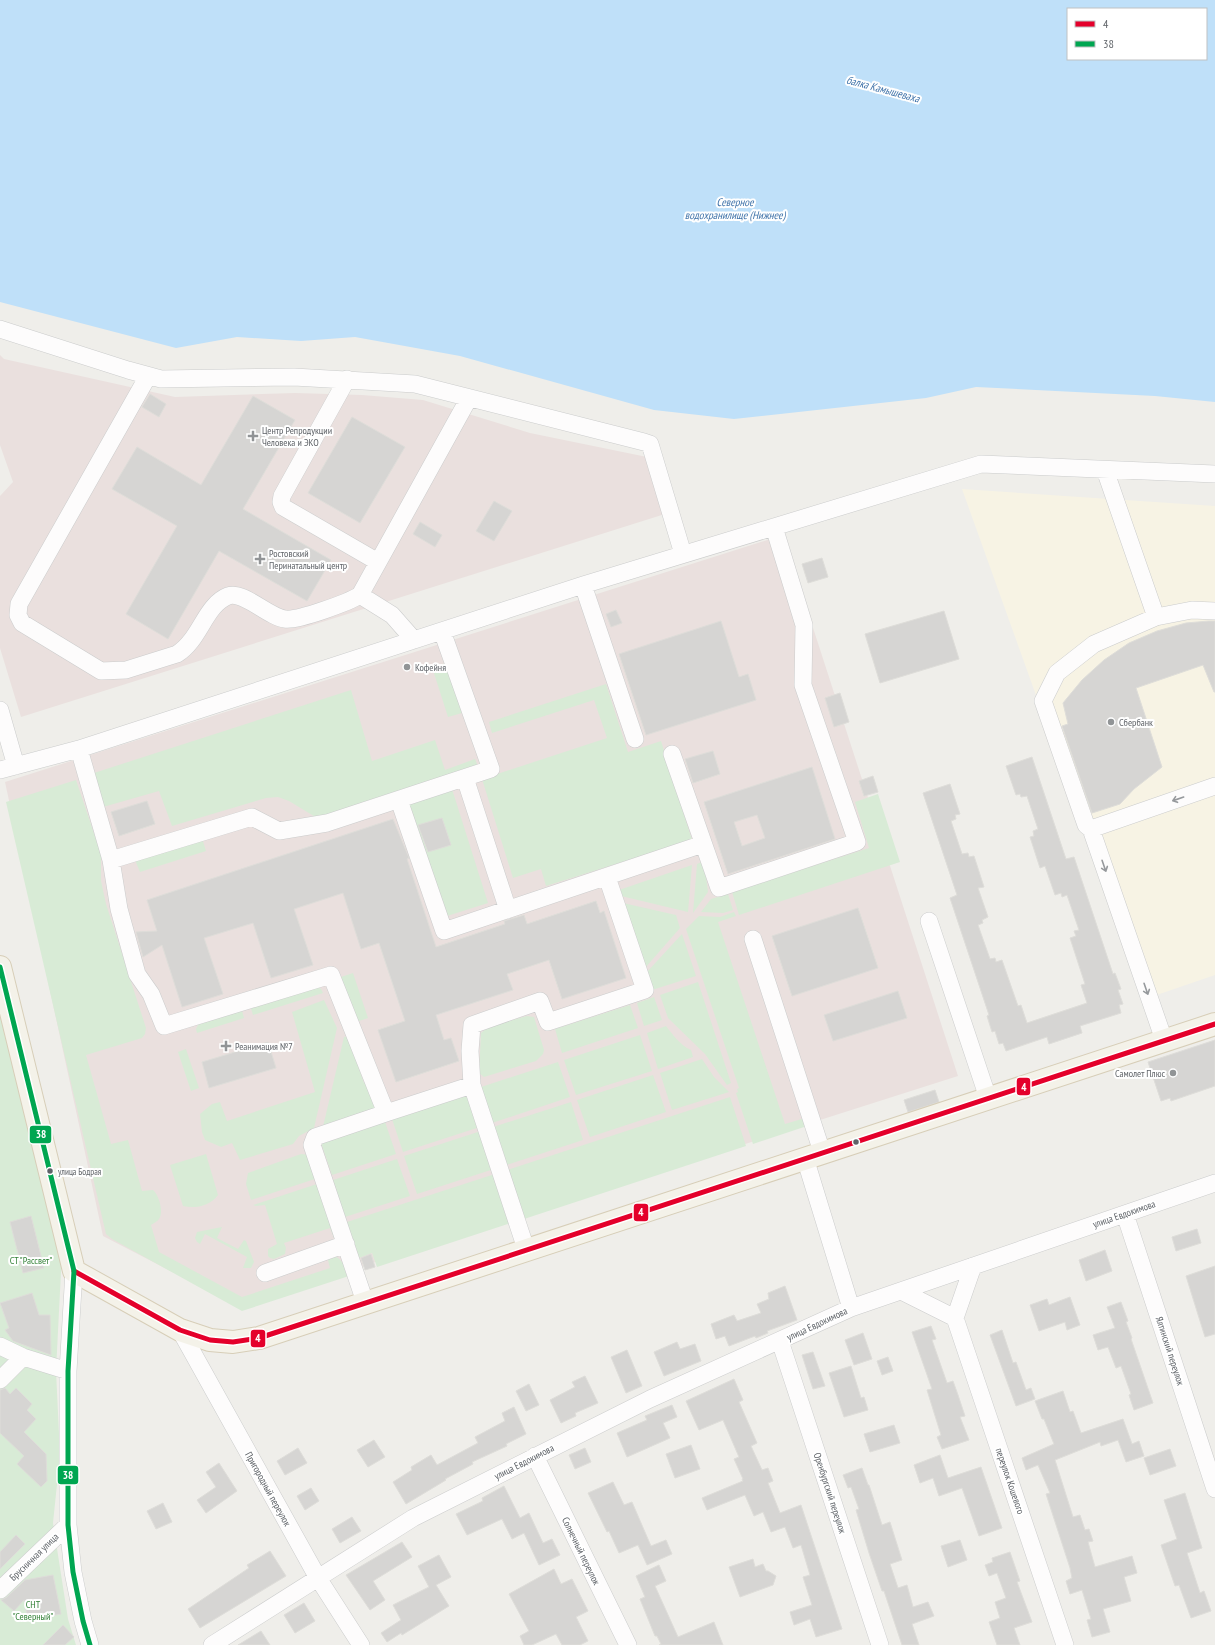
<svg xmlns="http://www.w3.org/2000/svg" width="1215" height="1645" viewBox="0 0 1215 1645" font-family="'PT Sans Narrow',sans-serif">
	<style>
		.commercial { fill: #f7f3e4 }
		.medical { fill: #eae0de }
		.green { fill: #d8ebd6 }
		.water { fill: #bfe0f9; fill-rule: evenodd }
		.building { fill: #d6d5d3; stroke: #deddd9; fill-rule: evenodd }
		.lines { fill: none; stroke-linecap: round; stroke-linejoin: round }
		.minor-casing { stroke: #cbcccc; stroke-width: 18 }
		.major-casing { stroke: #d7ceb8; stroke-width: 24 }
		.minor { stroke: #fdfcfc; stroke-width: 17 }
		.major { stroke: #f4f2e9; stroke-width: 22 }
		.bus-1-casing { stroke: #fff; stroke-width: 8 }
		.bus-2-casing { stroke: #fff; stroke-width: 8 }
		.bus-1 { stroke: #e4002b; stroke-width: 5 }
		.bus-2 { stroke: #00a651; stroke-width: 5 }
		.oneway { stroke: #96999c }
		.poi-dot { fill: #919496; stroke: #fff; stroke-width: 1.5 }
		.bus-dot { fill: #5f6368; stroke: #fff; stroke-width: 1.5 }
		.labels { text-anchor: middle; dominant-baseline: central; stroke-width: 4; stroke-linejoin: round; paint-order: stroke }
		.bus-label { font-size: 9px; fill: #5f6368; stroke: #fff; text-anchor: start }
		.poi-label { font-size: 10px; fill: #5f6368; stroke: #fff; text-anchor: start }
		.street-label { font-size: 10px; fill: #5f6368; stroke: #fff }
		.park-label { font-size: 10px; fill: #348238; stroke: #fff }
		.water-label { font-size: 11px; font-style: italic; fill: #4174aa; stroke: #fff }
		.line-badge { stroke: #fff; stroke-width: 1.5 }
		.badge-label { font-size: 11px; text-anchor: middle; font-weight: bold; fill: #fff }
	</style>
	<rect width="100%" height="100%" fill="#efeeea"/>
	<path class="commercial" d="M962 489 1215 506V975L1145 999Z"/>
	<path class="medical" d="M0 355 4 359 175 397 295 393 362 395 423 400 530 433 647 457 665 514 21 717 0 648V496L13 482 0 445Z
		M783 535 958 1076 238 1306 103 1236 5 782Z"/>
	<path class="green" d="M446 663 462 713 448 717 432 667Z
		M606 684 628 752 661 741 692 840 546 886 541 869 513 878 482 779 607 738 594 700 492 733 489 722Z
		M351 690 372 761 435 740 445 770 475 759 479 769 322 821 289 801 278 797 266 798 172 826 159 791 103 807 94 773Z
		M76 780 101 854V881L106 904 146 1028 145 1034 142 1038 86 1055 111 1144 128 1140 142 1191 153 1190C159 1195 164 1212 159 1219 158 1221 154 1223 151 1225L159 1252 242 1297 330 1268 327 1256C340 1254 345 1265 349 1276L242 1311 112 1239 106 1234 6 802Z
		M452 789 488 903 444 917 407 803Z
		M878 794 900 862 739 915 732 892 869 848 855 802Z
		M202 838 206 851 140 872 135 860Z
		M704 861 708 892 693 913 697 864Z
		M692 865 688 912 621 896 619 890Z
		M728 894 733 910 723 913 701 912 711 899Z
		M623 903 676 915 680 928 645 968Z
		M734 912 736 916 718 922 785 1124 805 1118 807 1126 753 1144 736 1093 738 1092 737 1089 739 1088 686 929 699 916 720 917Z
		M682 934 696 976 652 990 646 973Z
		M353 973 368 1018 356 1022 341 977Z
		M698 982 731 1083 727 1085 705 1054 668 1018 660 995Z
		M314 985 321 989 323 993 253 1015 250 1005Z
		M654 997 662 1020 644 1026 637 1003Z
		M324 1000 337 1028 314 1128 299 1136 293 1144 240 1160 232 1143 221 1147 205 1140 202 1132 200 1114 212 1104 220 1102 227 1121 315 1092 292 1012Z
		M630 1005 638 1028 562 1053 555 1029Z
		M0 1007 62 1252 56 1371 60 1455 53 1523 68 1619 76 1645H0Z
		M241 1007 244 1018 197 1033 196 1029 200 1021Z
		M527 1016 534 1017 544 1050 543 1054 536 1061 484 1077 479 1073 481 1033 488 1027Z
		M666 1026C673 1035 680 1045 691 1050L693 1057 658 1069 647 1033Z
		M640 1035 652 1071 576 1095 564 1060Z
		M348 1036 364 1083 371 1081 377 1109 322 1131 344 1037Z
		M186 1049 199 1088 191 1091 178 1052Z
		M702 1059 714 1077 729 1092 672 1110 660 1073Z
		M558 1062 570 1097 489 1124 478 1088Z
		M653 1075 666 1112 590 1137 577 1100Z
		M471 1090 483 1126 403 1152 391 1116Z
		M730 1097 746 1146 521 1220 504 1171Z
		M571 1102 583 1140 503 1166 490 1128Z
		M384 1119 396 1154 332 1175 320 1140Z
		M484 1130 497 1168 417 1194 404 1156Z
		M206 1154 218 1195C210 1206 195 1209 183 1206L170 1165Z
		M301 1154 310 1155 318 1178 251 1200 246 1184 248 1173Z
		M397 1159 410 1196 345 1217 333 1180Z
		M498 1173 514 1222 377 1267 372 1253 359 1258 347 1222Z
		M320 1183 335 1238H334L330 1228 284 1243 286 1248 285 1254 274 1259 270 1258 268 1256V1249L277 1244 265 1205 256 1206 253 1205Z
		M222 1227 217 1238 238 1249 244 1240 246 1241 254 1262 251 1268H243L247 1257 205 1234 200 1244 197 1242 195 1238 197 1232Z"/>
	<path class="water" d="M0 0H1215V402L1155 396 976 387 926 398 734 419 654 410 460 356 355 337 301 341 237 337 176 348 0 302ZM1068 9H1206V59H1068Z"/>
	<path class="building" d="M150 394 166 404 159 417 142 407Z
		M253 396 295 420 243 509 331 560 307 601 219 551 168 639 126 614 177 526 112 489 137 447 201 485Z
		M352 417 405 447 360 523 308 493Z
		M494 501 512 511 494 541 476 531Z
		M420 522 442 535 435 547 413 534Z
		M822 558 828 577 808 583 802 564Z
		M616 610 622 623 611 627 606 614Z
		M944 611 959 659 880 683 865 634Z
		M721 621 739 677 748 674 756 700 646 735 619 654Z
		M1209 621H1215V692H1214L1203 665 1136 688 1162 767 1134 789 1120 804 1092 813 1062 726 1068 724 1063 703 1082 680 1104 660 1129 643 1157 631 1186 623Z
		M840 693 849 722 834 727 825 698Z
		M713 751 720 774 693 783 685 759Z
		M1032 757 1066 859 1074 857 1113 974 1115 973 1121 989 1118 990 1123 1004 1119 1005 1121 1013 1080 1026 1082 1033 1049 1044 1047 1037 1006 1051 1003 1043 999 1044 995 1031 992 1032 987 1016 989 1015 950 898 957 895 923 793 950 784 960 814 955 815 956 819 951 821 962 854 968 853 969 857 974 856 984 887 978 888 988 917 982 920 983 923 978 925 990 959 995 958 996 962 1002 960 1018 1006 1021 1005 1027 1023 1087 1003 1081 985 1085 984 1070 938 1076 936 1074 931 1079 930 1067 895 1062 897 1061 893 1055 895 1045 866 1040 868 1030 837 1034 836 1033 831 1038 829 1027 796 1021 797 1020 794 1016 795 1006 766Z
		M812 767 835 839 728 874 704 802ZM757 815 765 838 742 846 734 822Z
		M873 776 878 792 864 796 859 781Z
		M147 801 155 824 119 836 111 812Z
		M442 818 451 845 428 852 418 825Z
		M393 819 409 858 407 859 436 947 505 924 504 921 524 915 527 924 596 901 600 913 604 911 626 978 562 999 549 960 507 974 513 990 436 1015 444 1040 451 1038 459 1061 396 1082 378 1030 405 1021 379 943 361 949 343 893 294 909 313 965 271 978 253 923 204 938 223 994 182 1007 162 945 143 957 136 932 157 931 147 900Z
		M858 908 878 968 792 996 772 936Z
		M898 991 907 1018 833 1041 824 1015Z
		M1215 1040V1086L1171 1101 1170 1098 1161 1101 1148 1062Z
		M268 1042 276 1068 209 1088 202 1062Z
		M935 1090 939 1102 908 1112 904 1100Z
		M31 1216 44 1268 23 1273 10 1222Z
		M1197 1229 1201 1243 1176 1251 1172 1237Z
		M1105 1250 1112 1271 1086 1281 1079 1260Z
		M371 1254 375 1267 365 1270 361 1258Z
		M1215 1266V1334L1205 1337 1186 1276Z
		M785 1286 797 1320 767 1331 768 1333 756 1338 755 1336 729 1346 725 1336 716 1339 711 1324 734 1315 737 1321 761 1313 757 1304 769 1299 768 1293Z
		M32 1293 39 1315H50L51 1355 13 1341 5 1330 9 1328 0 1303Z
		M1070 1297 1080 1325 1067 1330 1065 1322 1039 1331 1030 1305 1047 1299 1049 1305Z
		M1121 1302 1128 1321 1126 1322 1132 1338 1131 1339 1153 1403 1134 1410 1129 1395 1131 1394 1121 1366 1116 1368 1108 1347 1098 1350 1093 1335 1115 1328 1107 1307Z
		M931 1326 936 1339 932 1340 947 1383 953 1381 958 1395 965 1416 960 1417 969 1440 942 1449 937 1437 941 1435 927 1390 932 1389 912 1332Z
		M1002 1330 1013 1363 1016 1362 1026 1390 1031 1388 1035 1399 1016 1406 990 1335Z
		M863 1333 872 1359 854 1365 845 1340Z
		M677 1342 680 1349 695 1344 701 1361 664 1376 654 1352Z
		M627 1350 642 1386 626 1393 611 1357Z
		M813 1352 825 1386 813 1389 802 1355Z
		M888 1357 893 1371 882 1375 877 1361Z
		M851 1366 861 1398 864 1397 868 1410 844 1417 829 1373Z
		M585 1376 598 1403 575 1413 576 1416 561 1423 550 1400 575 1387 572 1382Z
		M734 1379 743 1400 739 1402 757 1443 751 1446 762 1470 768 1468 773 1481 768 1483 780 1513 801 1505 842 1629 816 1637 810 1619 794 1625 790 1612 812 1605 803 1577 810 1575 801 1545 793 1548 785 1527 771 1532 763 1512 754 1516 745 1495 707 1510 702 1498 743 1481 742 1479H743L734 1459 739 1457 723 1420 699 1430 686 1401Z
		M529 1384 539 1405 526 1411 516 1391Z
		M5 1388 10 1394 16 1388 32 1404 27 1410 36 1419 24 1432 46 1454 47 1481 41 1487 17 1464 24 1456 0 1433V1390Z
		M1063 1391 1070 1412 1073 1411 1081 1433 1123 1419 1132 1444 1139 1441 1144 1456 1126 1462 1118 1440 1101 1446 1100 1442 1055 1460 1073 1517 1080 1515 1085 1530 1089 1529 1093 1541 1088 1542 1095 1567 1132 1556 1137 1573 1124 1577 1131 1601 1103 1609 1110 1632 1092 1637 1087 1620 1091 1619 1082 1590 1070 1594 1066 1581 1072 1578 1070 1568 1046 1494 1050 1493 1038 1465 1026 1470 1022 1458 1054 1444 1044 1419H1042L1035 1401Z
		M672 1405 677 1417 663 1423 670 1438 627 1457 617 1433 647 1420 645 1416Z
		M514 1407 526 1434 506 1444 507 1446 472 1462 473 1464 445 1479 446 1480 406 1504 393 1482 412 1470 411 1467 431 1455 437 1465 478 1443 475 1437 505 1421 502 1413Z
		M894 1425 900 1443 870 1452 864 1434Z
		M374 1440 385 1457 368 1467 357 1450Z
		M691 1445 700 1469 675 1478 666 1454Z
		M298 1448 307 1463 285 1475 277 1461Z
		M585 1448 591 1462 575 1469 569 1455Z
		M1170 1449 1176 1466 1150 1475 1144 1458Z
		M940 1455 948 1478 981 1467 1002 1528 979 1536 962 1488 939 1496 933 1478 920 1483 914 1465Z
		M219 1463 237 1491 206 1513 197 1500 216 1487 206 1472Z
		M862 1468 868 1485H869L882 1525 890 1522 902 1560 890 1564 898 1588 907 1585 913 1607 928 1602 934 1616 912 1624 919 1645H902L884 1591H882L869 1553 856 1510 859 1509 851 1487 848 1488 843 1475Z
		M613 1482 624 1505 632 1502 651 1546 666 1540 672 1554 647 1565 638 1545 619 1553 609 1531 607 1532 588 1493Z
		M504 1486 520 1518 529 1513 543 1543 552 1539 560 1555 539 1565 524 1533 512 1539 502 1519 467 1535 456 1514 483 1501 482 1498Z
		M311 1488 319 1501 305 1510 297 1496Z
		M1185 1493 1202 1548 1187 1553 1200 1593 1204 1591 1211 1611 1191 1618 1179 1585 1175 1586 1161 1545 1177 1539 1164 1500Z
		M163 1503 172 1522 156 1529 147 1511Z
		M352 1517 361 1531 340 1543 332 1529Z
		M16 1535 25 1544 0 1569V1552Z
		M960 1540 967 1560 948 1567 941 1546Z
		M402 1542 412 1557 373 1581 385 1600 370 1610 346 1575Z
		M270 1551 286 1576 200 1628 188 1609 249 1568 247 1565Z
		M1010 1552 1020 1581 1017 1582 1032 1622 1014 1628 1020 1645H997L989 1622 1000 1618 995 1602 1006 1598 997 1573 989 1576 985 1565 993 1562 992 1558Z
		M439 1555 451 1577 436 1585 449 1606 402 1635 401 1633 387 1642 381 1633 401 1620 393 1605 429 1587 418 1566Z
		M753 1559 755 1567 763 1564 766 1571H768L776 1576 773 1585 740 1597 729 1567Z
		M659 1565 666 1581 655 1586 678 1637 714 1622 723 1645H659L661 1644 657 1636H655L640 1599 645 1597 636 1576Z
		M554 1569 561 1584 572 1579 588 1611 576 1617 588 1641 580 1645H562L556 1634 532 1645H524L520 1636 529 1631 509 1594Z
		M53 1575 61 1614 28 1620 24 1600 14 1611 1 1600 7 1597 25 1580Z
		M304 1603 315 1621 295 1633 284 1615Z
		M63 1625 74 1637 65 1645H43Z
		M261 1631 270 1645H238Z"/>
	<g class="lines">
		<g class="minor-casing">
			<path id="minor" d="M0 329 128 370 161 379 294 377 415 384 644 442 650 444 683 554
				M148 376 19 604 18 615 22 623 101 671 126 670 177 654C200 640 205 605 228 596 243 590 268 617 285 619 298 621 349 602 360 595L469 398
				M347 379 282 496 281 502 283 507 378 562
				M1105 470 1156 617
				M583 585 635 739
				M360 595 392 615 414 640
				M0 710 16 766
				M79 749 111 860 119 909 137 974 151 994 164 1026 331 975 386 1113 472 1085 470 1051 472 1025 540 1001 548 1022 645 990 607 877
				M672 754 719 888 857 842 803 685 804 625 774 527
				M0 770 79 749 583 585 981 464 1215 474
				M465 778 508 910
				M399 800 444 931 703 844
				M1091 829 1215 786
				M111 860 252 817 279 831 327 823 491 769 442 631
				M929 921 988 1098
				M753 939 822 1152
				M1164 1040 1091 829 1086 825 1043 701 1057 673 1094 644 1156 617 1192 610 1215 611
				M472 1085 526 1249
				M805 1158 851 1308
				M1125 1214 1215 1489
				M74 1271 68 1371V1525L73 1572 83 1621 90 1645
				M265 1273 346 1244
				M901 1291 955 1318 973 1266
				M365 1302 312 1145 315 1137 386 1113
				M955 1318 1065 1645
				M180 1330 318 1578 361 1645
				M780 1341 880 1645
				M0 1346 23 1357 68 1371
				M0 1380 23 1357
				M535 1456 628 1645
				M0 1590 68 1525
				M212 1645 413 1518 650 1399 851 1308 1215 1183"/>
		</g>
		<g class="major-casing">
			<path id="major" d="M0 967 74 1271 180 1330 210 1340 233 1342 259 1338 1215 1024"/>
		</g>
		<use href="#minor" class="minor"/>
		<use href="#major" class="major"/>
		<g class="bus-1-casing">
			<path id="bus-1" d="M74 1271 180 1330 210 1340 233 1342 259 1338 1215 1024"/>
		</g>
		<g class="bus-2-casing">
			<path id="bus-2" d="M0 967 74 1271 68 1371V1525L73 1572 83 1621 90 1645"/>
		</g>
		<use href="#bus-1" class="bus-1"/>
		<use href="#bus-2" class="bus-2"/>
	</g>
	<defs><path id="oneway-shaft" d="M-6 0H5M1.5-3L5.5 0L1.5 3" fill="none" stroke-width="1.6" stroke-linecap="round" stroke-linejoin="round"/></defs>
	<g class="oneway">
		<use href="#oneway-shaft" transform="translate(1178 799) rotate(161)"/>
		<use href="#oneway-shaft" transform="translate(1104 866) rotate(71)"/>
		<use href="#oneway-shaft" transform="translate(1146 989) rotate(71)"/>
	</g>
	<g class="poi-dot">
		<path d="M251 430h4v4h4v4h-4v4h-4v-4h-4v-4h4z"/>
		<path d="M258 553h4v4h4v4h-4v4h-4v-4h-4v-4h4z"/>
		<circle cx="407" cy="667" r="4"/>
		<circle cx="1111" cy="722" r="4"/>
		<path d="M224 1040h4v4h4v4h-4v4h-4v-4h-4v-4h4z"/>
		<circle cx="1173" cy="1073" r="4"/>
	</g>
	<g class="bus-dot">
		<circle cx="856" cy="1142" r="3.5"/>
		<circle cx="50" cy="1171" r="3.5"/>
	</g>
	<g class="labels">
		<g class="bus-label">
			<text x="58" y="1171">улица Бодрая</text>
		</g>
		<g class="poi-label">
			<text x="262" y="430">Центр Репродукции<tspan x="262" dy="12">Человека и ЭКО</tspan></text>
			<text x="269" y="553">Ростовский<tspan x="269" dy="12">Перинатальный центр</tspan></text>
			<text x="415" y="667">Кофейня</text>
			<text x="1119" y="722">Сбербанк</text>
			<text x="235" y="1046">Реанимация №7</text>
			<text x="1165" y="1073" text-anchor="end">Самолет Плюс</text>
		</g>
		<g class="street-label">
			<text transform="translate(1124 1214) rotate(-19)">улица Евдокимова</text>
			<text transform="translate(817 1324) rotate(-25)">улица Евдокимова</text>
			<text transform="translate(1170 1351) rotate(72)">Ялтинский переулок</text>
			<text transform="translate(524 1462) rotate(-27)">улица Евдокимова</text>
			<text transform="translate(1010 1481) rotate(71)">переулок Кошевого</text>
			<text transform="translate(268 1489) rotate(61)">Пригородный переулок</text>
			<text transform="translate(830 1493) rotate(72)">Оренбургский переулок</text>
			<text transform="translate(581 1551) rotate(64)">Солнечный переулок</text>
			<text transform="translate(34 1557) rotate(-44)">Брусничная улица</text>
		</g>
		<g class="park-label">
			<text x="31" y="1260">СТ "Рассвет"</text>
			<text x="33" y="1604">СНТ<tspan x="33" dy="12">"Северный"</tspan></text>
		</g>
		<g class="water-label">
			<text transform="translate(883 89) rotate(15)">балка Камышеваха</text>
			<text x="735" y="202">Северное<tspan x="735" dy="13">водохранилище (Нижнее)</tspan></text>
		</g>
	</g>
	<g class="line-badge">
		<rect x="1016" y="1077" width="15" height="19" rx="4" fill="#e4002b"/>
		<rect x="29" y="1125" width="23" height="19" rx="4" fill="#00a651"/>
		<rect x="633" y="1203" width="16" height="19" rx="4" fill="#e4002b"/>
		<rect x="250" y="1329" width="16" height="19" rx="4" fill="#e4002b"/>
		<rect x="57" y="1465" width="22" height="20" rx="4" fill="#00a651"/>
	</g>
	<g class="badge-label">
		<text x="1024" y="1091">4</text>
		<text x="41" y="1138">38</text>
		<text x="641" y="1216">4</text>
		<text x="258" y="1342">4</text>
		<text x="68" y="1479">38</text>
	</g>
	<rect x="1067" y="8" width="140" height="52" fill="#ffffff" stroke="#bfc1c3"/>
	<rect x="1075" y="21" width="20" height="6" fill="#e4002b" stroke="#bfc1c3"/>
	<text x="1103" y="28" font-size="12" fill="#5f6368">4</text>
	<rect x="1075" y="41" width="20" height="6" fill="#00a651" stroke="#bfc1c3"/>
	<text x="1103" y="48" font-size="12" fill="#5f6368">38</text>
</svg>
